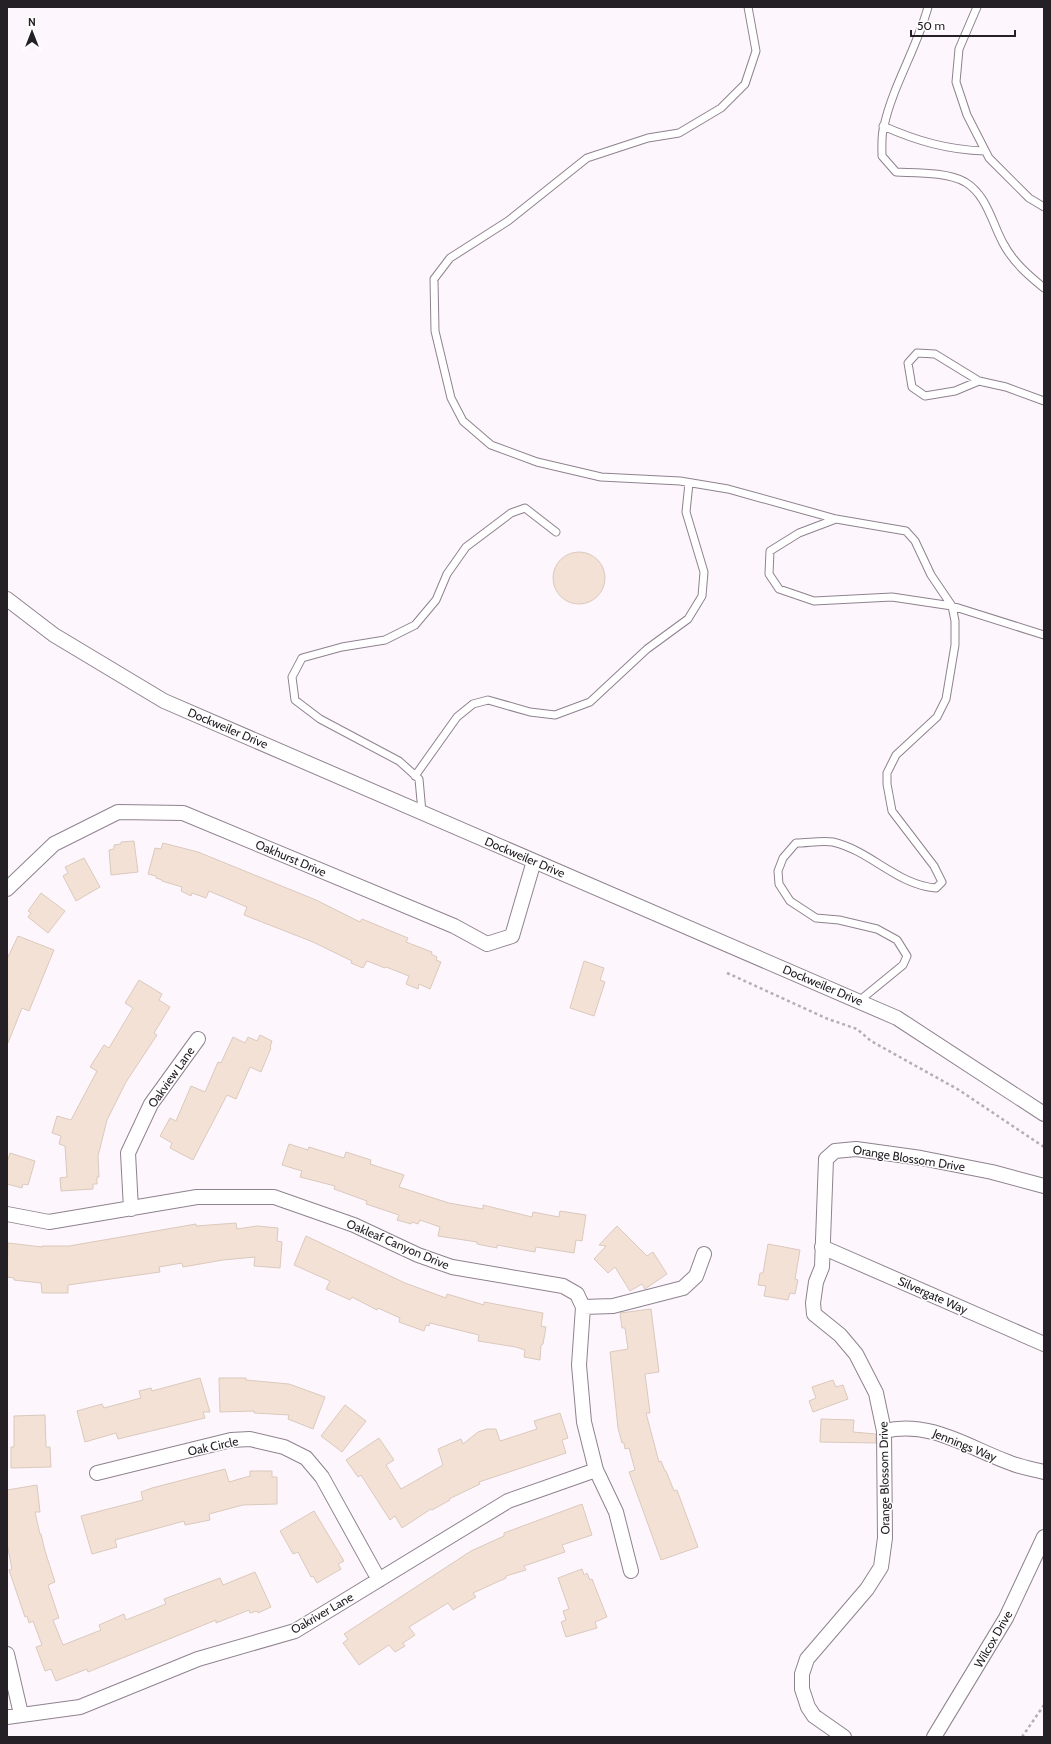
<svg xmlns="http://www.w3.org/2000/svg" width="1051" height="1744" viewBox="0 0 1051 1744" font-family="Cabin,sans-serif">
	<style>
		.building { fill: #f3e1d5; stroke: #dbc9bd }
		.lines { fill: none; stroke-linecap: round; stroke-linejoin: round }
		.service-casing { stroke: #8f828f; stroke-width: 9 }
		.minor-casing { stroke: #8f828f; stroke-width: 16 }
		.path { stroke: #b5afb5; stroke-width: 2.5; stroke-dasharray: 3 3; stroke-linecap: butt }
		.service { stroke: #fff; stroke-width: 7 }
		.minor { stroke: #fff; stroke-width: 14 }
		.labels { text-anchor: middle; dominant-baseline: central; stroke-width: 3; stroke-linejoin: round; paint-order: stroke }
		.street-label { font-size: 12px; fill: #252025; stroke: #fff }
	</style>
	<rect width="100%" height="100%" fill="#fdf7fd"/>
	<path class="building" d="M553 578a26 26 0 1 1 52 0a26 26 0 1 1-52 0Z
		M134 841 138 872 111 875 109 850 114 849V845L121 844V842Z
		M163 843 198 852 316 900 360 922 362 919 408 938 406 942 432 952 431 954 437 957 436 960 441 962 430 989 419 984 418 989 406 984 409 976 386 967 385 968 367 961 363 968 351 963 352 961 313 942 244 915 247 907 209 891 206 898 192 893 191 896 181 891 182 887 162 881V880L156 878V876L148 874 155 848 161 849Z
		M84 858 100 887 76 901 63 876 68 873 65 867Z
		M41 893 65 911 48 933 28 917 31 913 28 911Z
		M18 936 54 950 29 1011 22 1008 8 1043 7 959Z
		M584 961 604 968 600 980 605 982 594 1016 570 1008Z
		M139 980 162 994 159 1000 170 1007 154 1033 157 1035 126 1082 107 1120 98 1156 99 1177H97V1184H93V1189L61 1191 60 1178 67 1177 65 1146 59 1144 61 1136 52 1133 57 1116 71 1120 97 1071 90 1067 104 1045 109 1048 133 1008 125 1003Z
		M260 1035 272 1041 270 1047 271 1048 261 1072 250 1067 236 1099 227 1095 193 1160 170 1148 172 1143 160 1136 170 1118 176 1121 191 1086 205 1092 218 1062 221 1063 233 1037 245 1043 248 1037 257 1041Z
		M289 1144 308 1150 309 1147 344 1158 346 1152 371 1160 370 1164 404 1175 399 1187 449 1203 483 1209V1205L532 1217 533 1212 559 1217 560 1211 586 1215 582 1241 576 1240 574 1253 536 1247 535 1252 497 1245V1248L477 1244V1242L438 1236 440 1227 420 1220 418 1224 412 1222 411 1224 397 1220 399 1215 366 1204 367 1201 334 1189 335 1186 300 1177 302 1171 282 1165Z
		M10 1153 35 1161 28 1185 23 1184 22 1188 7 1184V1163Z
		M236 1223 237 1229 257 1226 278 1228 277 1241 282 1242 280 1268 254 1266 255 1257 223 1260 183 1267 182 1263 159 1267 160 1272 68 1285V1293H42L41 1283 14 1280V1278L7 1277 8 1243 42 1247V1246H69L196 1224V1226Z
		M617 1226 647 1256 653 1252 667 1274 645 1289 642 1284 630 1291 615 1267 608 1273 594 1259 606 1246 599 1245Z
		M306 1236 405 1283 446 1298 447 1294 484 1305V1302L543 1313 541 1326 546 1327 543 1344 541 1345 540 1360 524 1357 525 1350 516 1347 478 1341 479 1335 430 1323 429 1326 426 1325 424 1331 399 1322 400 1318 378 1308 377 1310 352 1297 350 1300 326 1289 330 1281 294 1265Z
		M768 1244 800 1250 795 1279 798 1280 795 1294 790 1293 788 1300 764 1296 766 1286 758 1285 760 1273H763Z
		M651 1309 659 1372 645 1374 650 1413H646L659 1462 661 1461 665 1471H666L674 1491 677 1490 698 1547 661 1560 629 1472 635 1470 629 1448 625 1449 624 1443H622L618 1428 610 1352 628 1349 625 1328H622L620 1313Z
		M200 1378 210 1412H203L205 1418 118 1439 116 1433 85 1442 77 1411 102 1404 104 1408 141 1398 139 1391 151 1388 152 1391Z
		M219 1378H246V1380L289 1384 325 1397 313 1429 288 1419 289 1415 254 1413V1411L220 1412Z
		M833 1380 836 1387 843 1385 848 1399 813 1412 809 1401 816 1398 812 1387Z
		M345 1405 366 1421 342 1452 321 1436Z
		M560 1413 568 1438 562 1440 566 1453 479 1482 480 1484 449 1499 450 1500 432 1510 431 1509 402 1528 395 1516 390 1520 361 1475 358 1477 346 1460 379 1438 394 1460 386 1465 401 1489 443 1465 438 1449 461 1439 463 1444 478 1432 487 1429H496L500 1441 537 1429 534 1421Z
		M45 1415 46 1447H50L51 1467 11 1468V1447H14V1416Z
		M821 1419 854 1420 853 1432 876 1434V1443L820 1442Z
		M225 1469 229 1482 250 1476V1471H272V1477H277V1504L243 1505 209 1514 210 1520 185 1525 184 1521 115 1540 117 1547 92 1554 81 1516 143 1500 141 1492 152 1488Z
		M37 1485 40 1512H35L40 1534H41L45 1551 55 1582 48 1585 59 1618 53 1620 63 1645 101 1630 99 1625 124 1614 126 1620 166 1604 164 1599 220 1578 223 1585 255 1572 271 1607 258 1613 257 1611 250 1613 249 1610 216 1623V1620L88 1672 87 1669 56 1681 51 1669 45 1671 36 1647 42 1645 33 1621 29 1623 27 1616 25 1617 9 1570 12 1569 7 1544V1490Z
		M582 1504 592 1535 562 1545 565 1552 524 1566 526 1570 506 1576V1578L473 1593 476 1597 453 1610 448 1603 409 1627 415 1635 403 1643 405 1646 395 1652 389 1645 359 1665 343 1643 348 1639 344 1634 471 1551 504 1536V1533Z
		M314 1511 344 1561 338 1564 341 1569 317 1583 313 1576 311 1577 298 1552 293 1554 280 1531Z
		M582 1569 584 1575 587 1573 590 1580 592 1579 607 1617 595 1622 597 1628 566 1637 561 1622 566 1620 563 1611 569 1609 558 1578Z"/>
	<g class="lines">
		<g class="service-casing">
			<path id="service" d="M748 7 756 51 745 84 721 108 679 133 648 138 587 158 508 221 450 258 434 279 435 331 451 398 463 421 491 445 537 462 601 477 680 481 728 489 836 519 906 531 915 541 931 575 952 606 955 621V645L946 699 937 717 896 755 887 773V784L892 811 934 866 942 882 936 888C897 885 871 851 833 842 822 840 808 843 796 843L783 858 778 871 779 884 790 901 816 918 839 920 877 929 897 940 907 956 903 965 859 1001
				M928 7C917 48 893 85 884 126 881 135 882 147 882 156L896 172C917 173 947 172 965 182 987 195 992 223 1003 243 1013 262 1028 275 1044 288
				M977 7 959 49 956 82 967 115 989 158 1029 198 1044 207
				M883 126C917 141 948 150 985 151
				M979 381 955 391 925 396 912 387 908 363 917 353 935 354 979 381 1006 387 1044 401
				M836 519 799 533 770 551 769 574 779 589 814 601 892 597 952 606 1044 635
				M415 776 457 717 473 704 488 700 530 712 555 715 590 702 647 649 688 619 702 596 704 572 686 512 689 483
				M422 812 419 779 399 761 320 719 295 700 292 677 302 658 342 647 385 640 415 625 436 600 447 574 466 547 511 513 525 508 556 532"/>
		</g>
		<g class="minor-casing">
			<path id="minor" d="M7 599 54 635 164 701 897 1018 1044 1114
				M7 889 54 844 118 812 183 813 454 926 487 944 512 936 534 861
				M131 1209 128 1153 151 1104 198 1039
				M7 1214 49 1222 197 1197H274L354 1225 418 1255 452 1267 563 1286 577 1294 583 1307 579 1365 584 1422 596 1470 616 1512 631 1571
				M822 1247 1044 1344
				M583 1307 613 1306 683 1288 696 1276 704 1254
				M884 1431C930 1420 967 1447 1008 1462 1019 1467 1032 1469 1044 1472
				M97 1473 231 1440 250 1439 284 1447 306 1458 322 1477 379 1580
				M7 1654 21 1714
				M7 1717 80 1707 198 1659 295 1631 508 1501 596 1470
				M844 1737 814 1716 808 1707 802 1689V1674L807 1659 867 1589 881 1567 885 1538 884 1431 876 1393 856 1354 840 1335 814 1314 813 1303 816 1282 822 1267 826 1159 835 1151 856 1149 921 1158 992 1172 1044 1186
				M934 1737 1006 1618 1044 1537"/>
		</g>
		<path class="path" d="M727 973 828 1019 857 1029 871 1041 959 1090 1044 1147
			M1022 1737 1044 1705"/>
		<use href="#service" class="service"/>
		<use href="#minor" class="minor"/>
	</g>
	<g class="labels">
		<g class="street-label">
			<text transform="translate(228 728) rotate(23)">Dockweiler Drive</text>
			<text transform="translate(525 857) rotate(23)">Dockweiler Drive</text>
			<text transform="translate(291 858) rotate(23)">Oakhurst Drive</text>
			<text transform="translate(823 985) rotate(23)">Dockweiler Drive</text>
			<text transform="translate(171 1077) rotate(-55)">Oakview Lane</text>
			<text transform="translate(909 1158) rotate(9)">Orange Blossom Drive</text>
			<text transform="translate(398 1244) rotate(23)">Oakleaf Canyon Drive</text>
			<text transform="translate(933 1295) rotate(24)">Silvergate Way</text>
			<text transform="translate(965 1445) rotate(22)">Jennings Way</text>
			<text transform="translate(213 1446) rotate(-12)">Oak Circle</text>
			<text transform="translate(884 1478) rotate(-91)">Orange Blossom Drive</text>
			<text transform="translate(322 1613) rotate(-30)">Oakriver Lane</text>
			<text transform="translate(993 1639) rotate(-60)">Wilcox Drive</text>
		</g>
	</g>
	<rect width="1051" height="1744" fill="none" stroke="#252025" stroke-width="16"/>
	<g transform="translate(32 32)" stroke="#ffffff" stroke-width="3" paint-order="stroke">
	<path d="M0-3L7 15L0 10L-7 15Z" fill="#252025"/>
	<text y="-6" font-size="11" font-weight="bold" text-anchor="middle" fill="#252025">N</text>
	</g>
	<path d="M911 30v6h104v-6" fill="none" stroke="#252025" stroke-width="2"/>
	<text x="917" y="30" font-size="12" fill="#252025" stroke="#ffffff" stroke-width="3" paint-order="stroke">50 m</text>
</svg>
